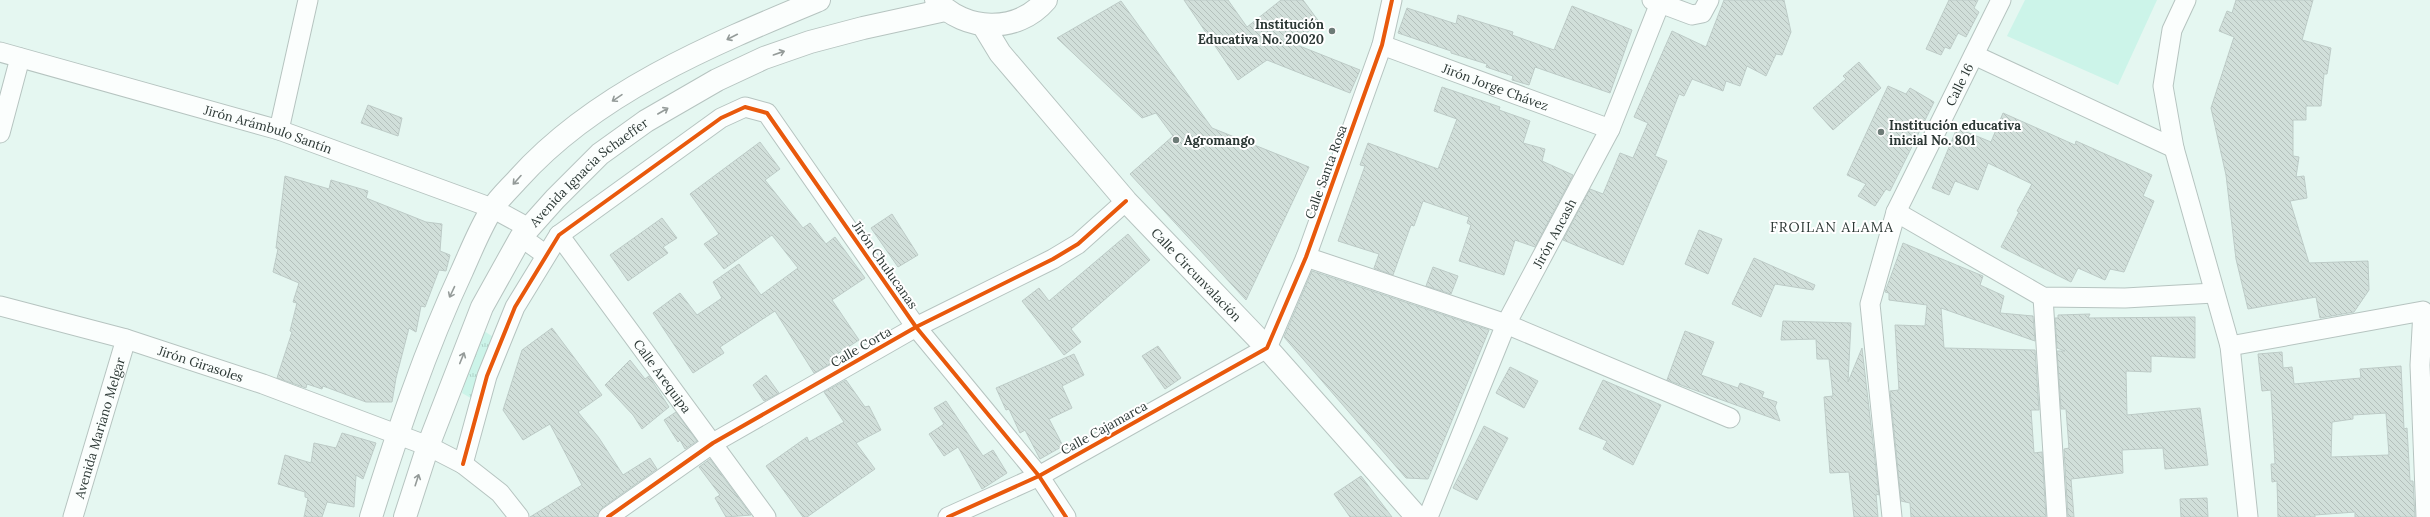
<svg xmlns="http://www.w3.org/2000/svg" width="2430" height="517" viewBox="0 0 2430 517" font-family="Lora,serif">
	<style>
		.grass { fill: url(#grass-tufts) }
		.park { fill: #ccf4e9 }
		.building { fill: url(#building-back-hatch); stroke: #bdcbc7; fill-rule: evenodd }
		.lines { fill: none; stroke-linecap: round; stroke-linejoin: round }
		.street-casing { stroke: #b6c4c0; stroke-width: 21 }
		.primary-casing { stroke: #b6c4c0; stroke-width: 24 }
		.street { stroke: #fbfefd; stroke-width: 19 }
		.primary { stroke: #fbfefd; stroke-width: 22 }
		.cycleway-casing { stroke: #fff; stroke-width: 6 }
		.cycleway { stroke: #e8590c; stroke-width: 4 }
		.oneway { stroke: #949b99 }
		.poi-dot { fill: #6d7b77; stroke: #fff; stroke-width: 1.5 }
		.labels { text-anchor: middle; dominant-baseline: central; stroke-width: 4; stroke-linejoin: round; paint-order: stroke }
		.poi-label { font-size: 13px; font-weight: bold; fill: #2c3835; stroke: #fff; text-anchor: start }
		.street-label { font-size: 13px; fill: #2c3835; stroke: #fff }
		.neighbourhood-label { font-size: 14px; letter-spacing: 1px; fill: #2c3835; stroke: #fff }
	</style>
	<defs>
		<pattern id="grass-tufts" width="24" height="20" patternUnits="userSpaceOnUse"><rect width="24" height="20" fill="#ccf4e9"/><path d="M3 7l-1-3M5 7V3M7 7l1-3M15 17l-1-3M17 17v-4M19 17l1-3" fill="none" stroke="#afd2c8"/></pattern>
		<pattern id="building-back-hatch" width="6" height="6" patternUnits="userSpaceOnUse"><rect width="6" height="6" fill="#d1dfda"/><path d="M-1 5l2 2M0 0l6 6M5-1l2 2" fill="none" stroke="#b4c0bc"/></pattern>
	</defs>
	<rect width="100%" height="100%" fill="#e5f7f1"/>
	<path class="grass" d="M484 331 495 338 474 400 462 393 473 355Z"/>
	<path class="park" d="M2025 0H2157L2118 85 2007 36Z"/>
	<path class="building" d="M1184 0H1228L1247 27 1281 0H1303L1320 23 1292 43 1360 70 1350 93 1267 60 1238 80Z
		M1724 0H1784L1791 32 1782 55 1776 54 1766 76 1747 66 1740 86 1726 81 1723 91 1692 79 1684 96 1679 94 1655 156 1667 161 1623 265 1563 240 1590 189 1603 194 1620 153 1633 158 1648 123 1634 117 1672 31 1706 47Z
		M1949 0H1978L1974 8 1979 12 1966 37 1958 33 1950 49 1945 47 1941 55 1926 49Z
		M2236 0H2313L2302 40 2331 48 2327 74H2324L2321 106H2306V120H2293V156L2299 157 2296 177 2304 176 2307 198 2290 201 2309 263 2368 261 2369 290 2354 312 2320 318 2316 297 2248 309 2236 259 2226 175 2211 108 2234 37 2219 31 2227 11 2232 13Z
		M1121 1 1212 128 1309 167 1246 300 1130 174 1173 136 1156 113 1142 118 1057 38Z
		M1572 6 1632 30 1610 93 1535 67 1529 85 1512 80 1513 76 1486 67 1487 64 1451 53V51L1398 33 1407 8 1456 24 1458 15 1513 32 1512 35 1554 50Z
		M1859 62 1881 88 1833 130 1813 108 1846 79 1843 76Z
		M1888 86 1906 94 1910 88 1934 102 1890 191 1886 189 1875 206 1858 196 1866 184 1847 175Z
		M1442 87 1500 107 1499 110 1530 121 1523 143 1545 149 1542 161 1573 175 1535 247 1515 240 1504 275 1459 261 1471 225 1467 223 1469 217 1423 201 1414 226 1411 225 1393 275 1374 268 1379 254 1338 241 1365 166 1360 165 1368 143 1438 169 1457 119 1434 111Z
		M368 105 402 118 398 136 361 123Z
		M2003 113 2075 145 2076 141 2152 175 2143 196 2154 201 2124 272 2110 269 2105 280 2078 268 2071 282 2001 247 2019 212 2017 211 2032 184 1988 163 1978 190 1955 181 1949 195 1932 188 1957 128 1991 142Z
		M760 142 780 169 765 180 803 228 810 223 826 244 835 237 865 278 832 300 859 340 831 358 833 362 814 373 775 311 720 347 724 353 693 373 653 313 680 293 697 315 722 298 713 282 739 264 761 295 798 268 772 235 724 269 704 244 719 234 690 194Z
		M285 176 329 189 331 180 368 191 366 198 426 222 442 224 440 251 450 255 446 271 439 270 425 307 421 306 416 332 409 328 396 378 392 402H366L323 386 322 389 307 384 306 388 277 378 292 332 290 331 297 303 293 302 299 283 273 272 278 249 276 248Z
		M892 214 918 255 898 267 871 228Z
		M662 218 677 238 663 247 668 253 628 281 610 255Z
		M1699 230 1722 239 1708 274 1685 264Z
		M1128 234 1150 260 1071 329 1081 342 1064 355 1022 301 1039 288 1049 301Z
		M1903 243 1983 276 1980 285 2004 296 2000 313 2033 316 2035 341 1941 308 1944 348 2035 350 2039 410H2031L2034 453 2042 452 2046 517H1911L1910 503 1901 501 1890 391 1899 390 1895 325 1925 326 1927 305 1889 300V293L1885 292Z
		M1754 258 1815 285 1813 290 1775 284 1761 317 1732 304Z
		M1433 267 1458 276 1451 294 1426 286Z
		M1312 271 1489 330 1428 479 1406 478 1284 337Z
		M2090 314 2088 318 2195 317V358L2151 356V372L2126 371 2127 415 2200 408 2208 465 2165 469 2163 448 2122 450 2123 473 2071 479 2074 517H2068L2064 449 2069 448 2066 409H2061L2057 351H2065L2057 348 2055 318H2058V315Z
		M1783 321 1851 323 1848 382 1862 348 1879 495 1876 494 1878 517H1854L1849 472 1830 473 1824 397 1833 396 1829 359H1817L1816 339 1781 340Z
		M552 328 602 395 578 412 599 438 623 475 650 458 657 469 602 508 597 517H530L582 485 550 424 523 440 503 410 522 350Z
		M1685 331 1714 342 1701 375 1738 388 1740 383 1764 392 1762 397 1777 402 1775 407 1780 421 1667 380Z
		M1158 346 1181 378 1165 389 1142 356Z
		M2282 352 2283 368 2292 367 2294 384 2361 378 2360 369 2401 366 2404 429 2407 428 2410 481H2413L2415 517H2355V512L2315 515V517H2278L2277 481 2272 482 2271 464H2275L2271 390 2262 391 2258 354ZM2386 413 2389 455 2331 457 2332 422 2353 419V415Z
		M1074 354 1084 375 1062 386 1072 408 1049 419 1063 446 1040 459 1025 430 1020 433 1009 409 1006 410 996 388Z
		M630 360 645 379 649 376 669 407 642 429 633 415 605 385Z
		M1510 367 1538 381 1524 408 1496 393Z
		M766 375 779 393 764 401 753 385Z
		M846 380 865 407 869 406 881 430 856 443 875 469 807 517H803L766 466 807 437 809 442 844 422 824 392Z
		M1603 380 1661 405 1633 465 1603 449 1607 441 1579 429Z
		M946 401 983 456 993 450 1007 473 982 489 958 447 944 456 929 434 944 424 934 408Z
		M676 412 697 441 685 449 680 440 678 442 664 420Z
		M1484 426 1508 438 1477 500 1453 488Z
		M342 433 376 443 363 479 356 475 354 507 327 502 322 517H304L308 498 305 497V492L278 484 285 455 311 463 314 443 336 448Z
		M710 459 751 515 726 517 715 498 720 495 699 467Z
		M1361 476 1392 517H1350L1334 494Z
		M2207 498 2208 517H2181L2180 499Z"/>
	<g class="lines">
		<g class="street-casing">
			<g id="street">
				<path d="M1652 0 1692 15 1702 13 1709 0"/>
				<path d="M2186 0 2172 30 2163 86 2174 148 2230 346 2248 517"/>
				<path id="s1" d="M1382 45 1610 129"/>
				<path id="s2" d="M0 52 279 130 492 208 529 228"/>
				<path d="M1974 55 2174 148"/>
				<path d="M279 130 308 0"/>
				<path d="M0 133 20 58"/>
				<path d="M1896 212 2043 297 2125 298 2214 293"/>
				<path id="s3" d="M559 235 766 517"/>
				<path d="M521 237 546 255"/>
				<path d="M1306 257 1506 324 1730 418"/>
				<path d="M2043 297 2057 517"/>
				<path id="s4" d="M0 306 126 339 263 384 428 446 463 464 500 493 519 517"/>
				<path d="M2230 346 2423 311 2420 365 2426 517"/>
				<path d="M463 464 487 376 515 307 559 235 721 118 745 107 767 113 916 327 1039 476 1066 517"/>
				<path id="s5" d="M73 517 126 339"/>
				<path d="M608 517 713 443 916 327 1053 259 1078 244 1126 201"/>
				<path d="M948 517 1039 476 1267 348 1306 257 1382 45 1392 0"/>
				<path id="s6" d="M1428 517 1506 324 1610 129 1660 3"/>
				<path id="s7" d="M1892 517 1870 304 1896 212 2001 0"/>
			</g>
		</g>
		<g class="primary-casing">
			<g id="primary">
				<path d="M936 0C965 32 1017 34 1046 0"/>
				<path id="s8" d="M983 25 1000 53 1126 201 1267 348 1417 517"/>
				<path d="M371 517C397 434 425 350 462 271 471 251 480 228 492 209 499 198 510 188 518 179 596 92 713 44 819 0"/>
				<path id="s9" d="M405 517 428 446 482 307 521 237 555 199 600 154 646 121 717 80 764 58 810 42 863 28 945 10"/>
			</g>
		</g>
		<use href="#street" class="street"/>
		<use href="#primary" class="primary"/>
		<g class="cycleway-casing">
			<path id="cycleway" d="M463 464 487 376 515 307 559 235 721 118 745 107 767 113 916 327 1039 476 1066 517
				M608 517 713 443 916 327 1053 259 1078 244 1126 201
				M948 517 1039 476 1267 348 1306 257 1382 45 1392 0"/>
		</g>
		<use href="#cycleway" class="cycleway"/>
	</g>
	<defs><path id="oneway-shaft" d="M-6 0H5M1.5-3L5.5 0L1.5 3" fill="none" stroke-width="1.6" stroke-linecap="round" stroke-linejoin="round"/></defs>
	<g class="oneway">
		<use href="#oneway-shaft" transform="translate(732 37) rotate(153)"/>
		<use href="#oneway-shaft" transform="translate(779 53) rotate(-19)"/>
		<use href="#oneway-shaft" transform="translate(617 98) rotate(146)"/>
		<use href="#oneway-shaft" transform="translate(663 111) rotate(-30)"/>
		<use href="#oneway-shaft" transform="translate(517 180) rotate(132)"/>
		<use href="#oneway-shaft" transform="translate(452 292) rotate(115)"/>
		<use href="#oneway-shaft" transform="translate(462 358) rotate(-68)"/>
		<use href="#oneway-shaft" transform="translate(417 480) rotate(-72)"/>
	</g>
	<g class="poi-dot">
		<circle cx="1332" cy="31" r="4"/>
		<circle cx="1881" cy="132" r="4"/>
		<circle cx="1176" cy="140" r="4"/>
	</g>
	<g class="labels">
		<g class="poi-label">
			<text x="1324" y="24" text-anchor="end">Institución<tspan x="1324" dy="15">Educativa No. 20020</tspan></text>
			<text x="1889" y="125">Institución educativa<tspan x="1889" dy="15">inicial No. 801</tspan></text>
			<text x="1184" y="140">Agromango</text>
		</g>
		<g class="street-label">
			<text stroke="none"><textPath href="#s7" startOffset="452">Calle 16</textPath></text>
			<text stroke="none"><textPath href="#s1" startOffset="121">Jirón Jorge Chávez</textPath></text>
			<text stroke="none"><textPath href="#s2" startOffset="279">Jirón Arámbulo Santín</textPath></text>
			<text transform="translate(1326 172) rotate(-70)">Calle Santa Rosa</text>
			<text stroke="none"><textPath href="#s9" startOffset="398">Avenida Ignacia Schaeffer</textPath></text>
			<text stroke="none"><textPath href="#s6" startOffset="311">Jirón Ancash</textPath></text>
			<text transform="translate(885 265) rotate(55)">Jirón Chulucanas</text>
			<text stroke="none"><textPath href="#s8" startOffset="329">Calle Circunvalación</textPath></text>
			<text transform="translate(861 347) rotate(-30)">Calle Corta</text>
			<text stroke="none"><textPath href="#s4" startOffset="209">Jirón Girasoles</textPath></text>
			<text stroke="none"><textPath href="#s3" startOffset="175">Calle Arequipa</textPath></text>
			<text stroke="none"><textPath href="#s5" startOffset="93">Avenida Mariano Melgar</textPath></text>
			<text transform="translate(1104 428) rotate(-29)">Calle Cajamarca</text>
		</g>
		<g class="neighbourhood-label">
			<text x="1832" y="227">FROILAN ALAMA</text>
		</g>
	</g>
</svg>
